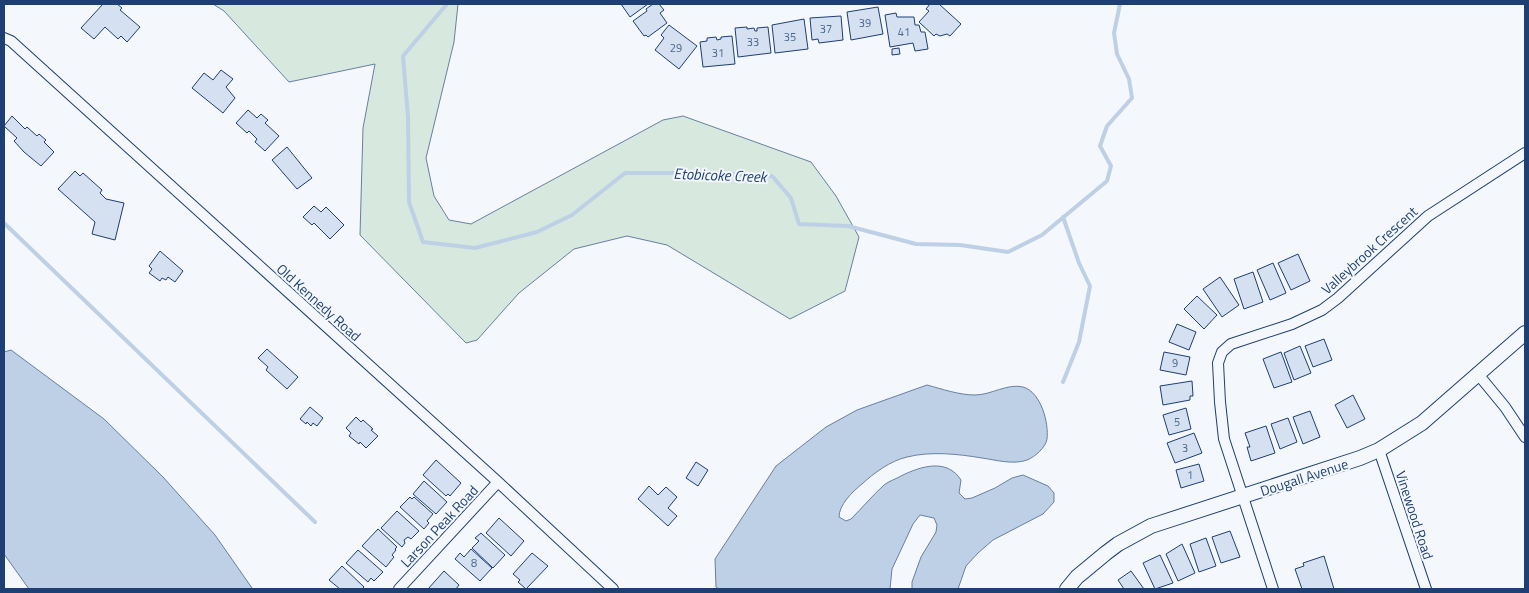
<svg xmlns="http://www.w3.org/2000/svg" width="1529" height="593" viewBox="0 0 1529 593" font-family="'Titillium Web',sans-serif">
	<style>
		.green { fill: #d7e8df; stroke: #687fa3 }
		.water { fill: #bed0e5; stroke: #687fa3 }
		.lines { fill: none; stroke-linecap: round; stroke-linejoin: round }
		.stream { stroke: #bed0e5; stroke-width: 4 }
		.building { fill: #d5e0f0; stroke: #1d3f73 }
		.minor-casing { stroke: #1d3f73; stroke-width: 12 }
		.tertiary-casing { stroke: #1d3f73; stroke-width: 16 }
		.minor { stroke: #f4f7fb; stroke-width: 10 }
		.tertiary { stroke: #f4f7fb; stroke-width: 14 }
		.labels { text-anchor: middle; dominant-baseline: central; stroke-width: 4; stroke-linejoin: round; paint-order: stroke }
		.number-label { font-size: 11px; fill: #4b6792 }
		.street-label { font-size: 14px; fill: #1d3f73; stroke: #f4f7fb }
		.water-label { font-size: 15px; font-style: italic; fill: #1d3f73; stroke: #f4f7fb }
	</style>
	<rect width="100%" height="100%" fill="#f4f7fb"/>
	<path class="green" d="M213 4H458L454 42 426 158 434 196 449 220 471 224 663 120 683 116 811 162 836 196 859 237 845 291 790 319 667 245 627 236 574 249 519 293 477 340 466 343 360 235 363 128 375 64 289 82 224 11Z"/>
	<path class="water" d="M11 350 104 419 163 477 215 535 252 588 251 589H29L4 554V352Z
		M927 385C942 389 959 395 975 395 991 395 1008 383 1023 387 1041 392 1049 423 1047 439 1046 447 1035 457 1027 460 1013 465 996 460 982 458 958 454 931 451 907 457 890 461 874 473 862 484 852 492 839 505 839 517L846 521 851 519C862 508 872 496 884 485 889 481 896 479 901 476 921 466 947 458 961 480L959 493 965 499 972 498 995 488 1012 478 1023 475 1048 486 1054 493V502L1043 514 993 540 978 553 966 566 958 589H912V582L921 557 936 532 937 525 934 518 920 515 913 524 892 569 890 589H719L716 587 715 559 776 466 826 427 857 410Z"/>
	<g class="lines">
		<path class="stream" d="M447 4 403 56 408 117 409 202 423 242 475 248 537 232 572 215 625 173H717L772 176 791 198 799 224 848 226 916 244 960 245 1008 252 1042 235 1107 181 1111 166 1100 146 1107 126 1132 98 1129 79 1117 54 1114 33 1120 4
			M4 223 315 522
			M1063 382 1079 342 1090 286 1079 263 1063 217"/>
	</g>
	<path class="building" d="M103 4H117L122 8 120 10 140 27 127 42 121 36 118 39 105 27 94 39 81 28Z
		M621 4H648L630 17Z
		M653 4H659L664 10 660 13 667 23 648 37 646 35 644 36 633 21 647 11 646 9Z
		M930 4H939L961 24 950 36 947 34 940 36 936 34 934 36 919 22 929 11 926 9Z
		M878 7 883 34 851 40 847 12Z
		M896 13 897 17H914L915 25H919L921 32H925L928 49 915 51 913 43 890 47 885 15Z
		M841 16 843 40 819 43 818 39 812 40 810 18Z
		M804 19 808 49 775 53 772 25Z
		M669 25 697 46 679 69 655 50 664 38 661 35Z
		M747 27V29L754 28 755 31H757V28L768 27 771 53 738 57 735 28Z
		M732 36 735 64 703 67 700 42 707 41V38L716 37 717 40 721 39V37Z
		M899 48 900 54 892 55V49Z
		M221 70 233 79 226 87 235 98 223 113 192 88 204 73 213 80Z
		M248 110 257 118 261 114 268 120 265 123 279 136 265 151 255 142 257 139 249 131 247 133 236 123Z
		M12 116 25 129 27 127 37 136 39 134 46 140 44 142 54 152 41 166 24 152 14 141 17 138 4 126Z
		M287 147 312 178 297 189 272 160Z
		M75 171 80 176 83 173 102 190 100 193 106 199 124 203 115 240 92 234 95 222 58 189Z
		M314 206 321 212 326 207 344 225 330 239 314 223 312 225 303 217Z
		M160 251 183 271 175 282 168 277 166 280 162 278 160 281 149 273 152 269 149 266Z
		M1298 254 1310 281 1291 290 1278 263Z
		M1273 263 1286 293 1270 300 1257 270Z
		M1253 272 1263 302 1244 309 1234 279Z
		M1220 277 1239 305 1222 317 1203 289Z
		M1197 296 1217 315 1204 329 1184 309Z
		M1177 324 1196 332 1189 350 1169 342Z
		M1324 339 1332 360 1313 367 1305 346Z
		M1300 346 1311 373 1294 380 1284 353Z
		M267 349 298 377 287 389 266 370 268 367 258 358Z
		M1164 352 1190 357 1186 375 1160 370Z
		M1281 352 1292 382 1274 388 1263 359Z
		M1192 381 1193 396H1190V400L1163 405 1160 386Z
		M1353 395 1365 419 1347 428 1335 405Z
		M310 407 323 418 317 426 313 423 311 426 307 422 306 424 300 419Z
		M1186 408 1191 429 1169 435 1163 415Z
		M1310 411 1320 437 1303 444 1293 417Z
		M356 417 361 422 363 420 373 429 371 430 378 436 366 448 360 442 359 444 349 436 351 433 346 428Z
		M1288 418 1297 442 1280 449 1271 424Z
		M1266 426 1275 453 1251 461 1247 447H1250L1245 433Z
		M1194 433 1202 453 1175 463 1167 443Z
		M436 460 461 483 450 496 448 494 446 496 423 475Z
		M696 462 708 470 698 486 686 478Z
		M1199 464 1204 481 1181 488 1176 470Z
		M424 481 447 502 436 514 413 494Z
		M649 486 658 495 666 487 677 497 668 508 677 516 668 526 638 499Z
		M410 497 412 499 414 497 433 514 427 521 429 523 424 529 400 507Z
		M397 511 419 531 411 539 408 537 404 540 405 543 402 547 381 528Z
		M499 518 524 541 511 556 486 533Z
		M378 529 397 547 395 549 396 550 392 555 394 557 386 567 362 546Z
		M1230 531 1240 557 1221 563 1212 537Z
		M481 533 505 555 493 568 472 548 479 541 475 538Z
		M1206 538 1216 566 1199 572 1190 544Z
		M1182 544 1195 573 1178 581 1166 554Z
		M471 549 492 568 480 581 455 559 460 553 464 557Z
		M358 550 383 572 374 581 371 578 368 582 346 563Z
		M532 553 548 566 526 589 518 582 520 580 513 574Z
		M1160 555 1173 583 1155 589 1143 563Z
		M1324 556 1334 589H1302L1295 569 1304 566 1303 563Z
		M342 566 364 587 362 589H340L329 580Z
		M444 571 459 585 456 589H428Z
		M1131 571 1144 589H1124L1118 580Z"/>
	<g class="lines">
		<g class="minor-casing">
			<path id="minor" d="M4 38 11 41 498 482 613 589
				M1477 373 1505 407 1525 437
				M1379 450 1426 589
				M399 589 498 482
				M1273 589 1224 439 1220 402 1218 363 1222 352 1231 344 1292 324 1322 310 1338 298 1428 216 1525 153"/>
		</g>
		<g class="tertiary-casing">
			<path id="tertiary" d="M1067 589 1077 577 1106 553 1118 544 1151 526 1360 458 1379 450 1422 423 1525 333"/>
		</g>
		<use href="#minor" class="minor"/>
		<use href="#tertiary" class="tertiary"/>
	</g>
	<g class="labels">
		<g class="number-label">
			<text x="865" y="23">39</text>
			<text x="826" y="29">37</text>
			<text x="904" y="32">41</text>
			<text x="790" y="37">35</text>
			<text x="753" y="42">33</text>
			<text x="676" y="48">29</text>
			<text x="718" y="53">31</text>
			<text x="1175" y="363">9</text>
			<text x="1177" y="422">5</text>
			<text x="1185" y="448">3</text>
			<text x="1190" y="475">1</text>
			<text x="474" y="563">8</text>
		</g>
		<g class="street-label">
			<text transform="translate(1369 250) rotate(-42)">Valleybrook Crescent</text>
			<text transform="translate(319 302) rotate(42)">Old Kennedy Road</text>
			<text transform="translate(1304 477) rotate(-18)">Dougall Avenue</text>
			<text transform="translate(1415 515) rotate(72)">Vinewood Road</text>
			<text transform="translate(439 526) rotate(-47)">Larson Peak Road</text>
		</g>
		<g class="water-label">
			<text transform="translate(720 175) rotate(2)">Etobicoke Creek</text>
		</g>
	</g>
	<rect width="1529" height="593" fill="none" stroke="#1d3f73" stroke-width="10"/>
</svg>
